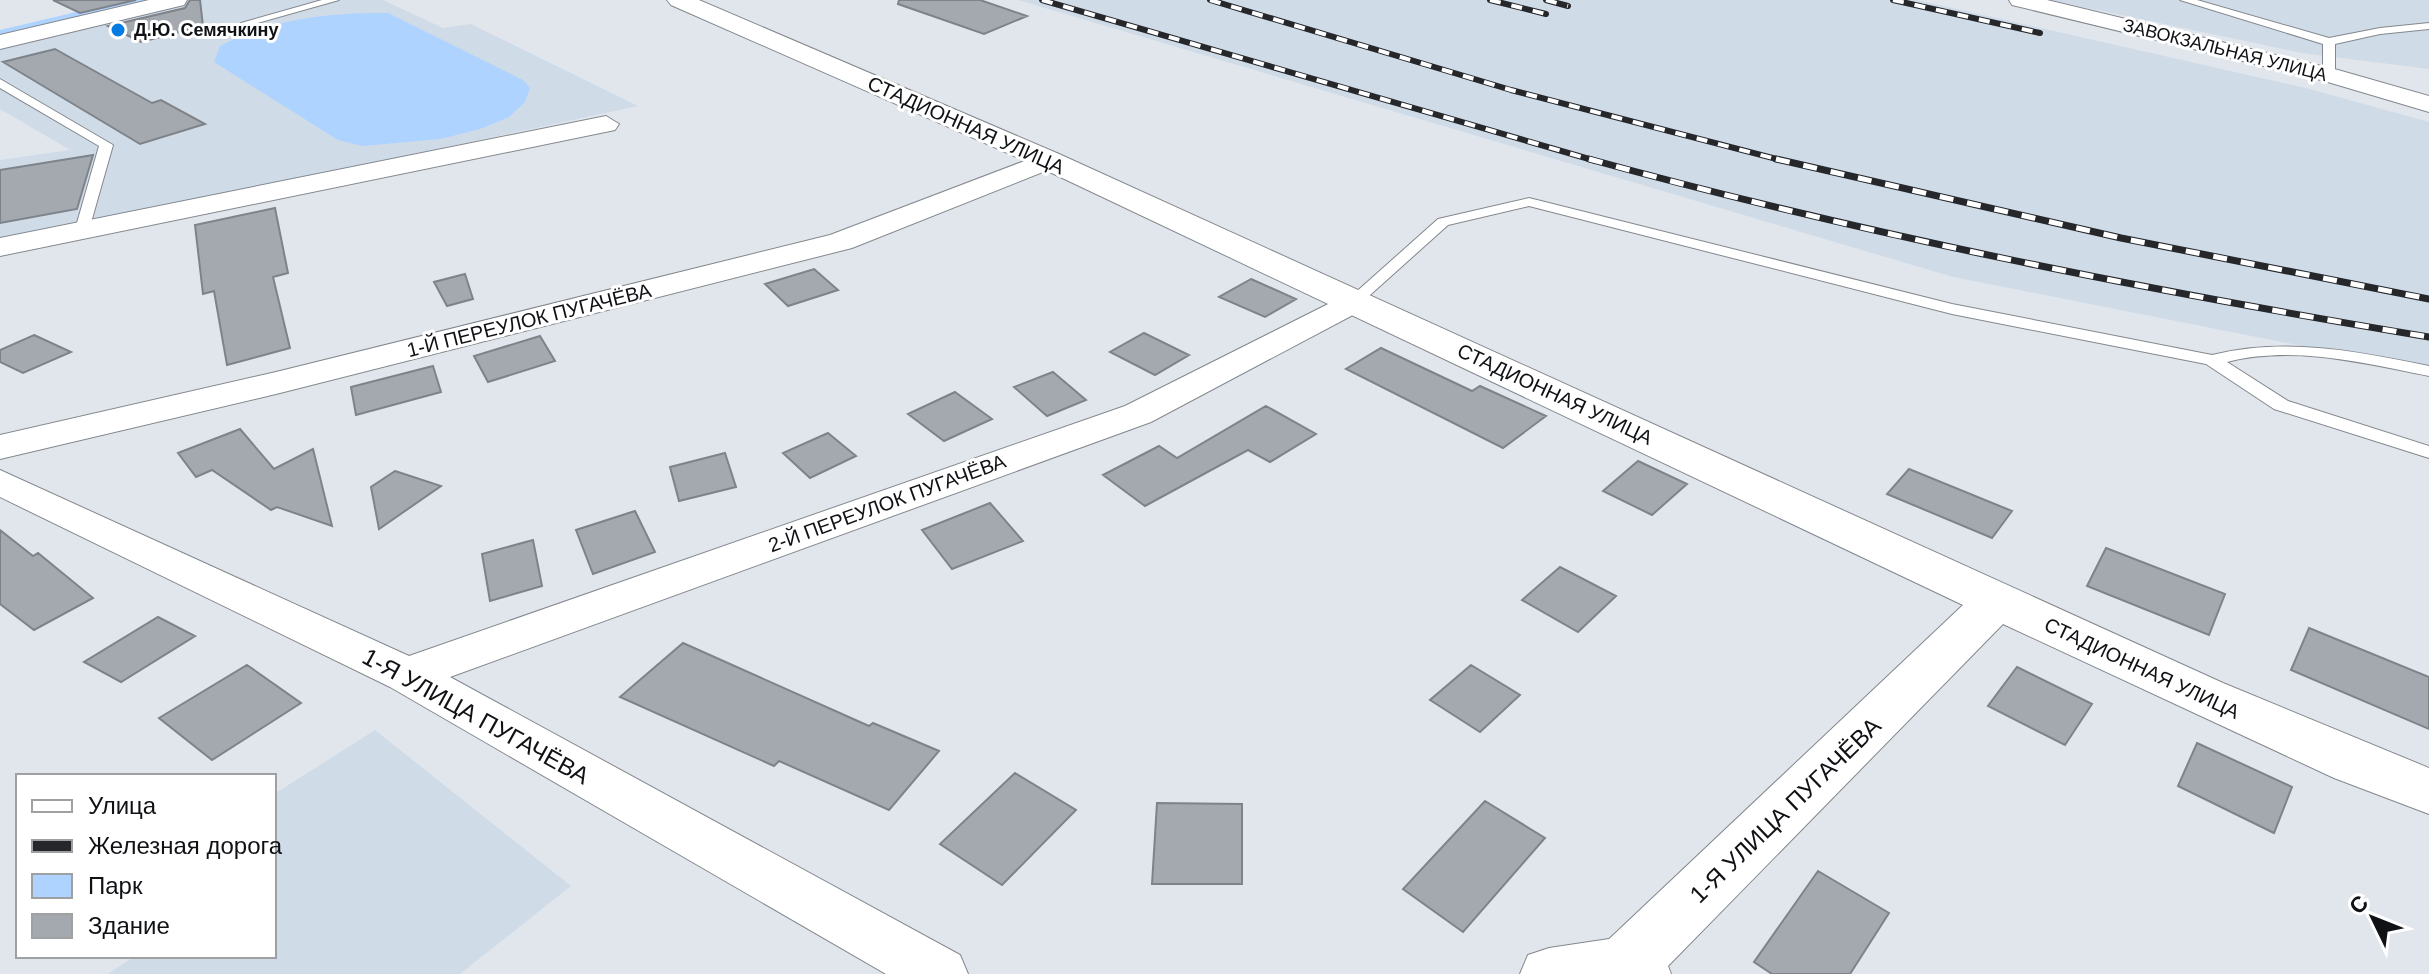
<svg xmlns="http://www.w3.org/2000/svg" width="2429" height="974" viewBox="0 0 2429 974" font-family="Helvetica,sans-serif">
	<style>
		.built { fill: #d0dbe8 }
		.green { fill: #aed3ff }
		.building { fill: #a4a9b0; stroke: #7e8389; stroke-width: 2 }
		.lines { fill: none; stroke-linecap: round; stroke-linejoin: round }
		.service-casing { stroke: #83888e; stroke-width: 2 }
		.minor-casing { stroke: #83888e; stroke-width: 2 }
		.tertiary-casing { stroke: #83888e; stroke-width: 2 }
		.service { fill: #fff; fill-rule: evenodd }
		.minor { fill: #fff; fill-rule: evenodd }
		.tertiary { fill: #fff; fill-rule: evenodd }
		.rail-far1-casing { stroke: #25272b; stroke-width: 6 }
		.rail-casing { stroke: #25272b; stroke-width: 7 }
		.rail-far1 { stroke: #fff; stroke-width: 4; stroke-dasharray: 11; stroke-linecap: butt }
		.rail { stroke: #fff; stroke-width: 5; stroke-dasharray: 14; stroke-linecap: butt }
		.poi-dot { fill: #027be2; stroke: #fff; stroke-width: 3 }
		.labels { text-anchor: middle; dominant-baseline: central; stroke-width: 6; stroke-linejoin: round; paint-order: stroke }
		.far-poi-label { font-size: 18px; font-weight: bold; fill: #0f1114; stroke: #fff; text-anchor: start }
		.far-street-label { font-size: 18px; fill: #0f1114; stroke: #fff }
		.street-label { font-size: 20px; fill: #0f1114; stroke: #fff }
		.near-street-label { font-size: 24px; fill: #0f1114; stroke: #fff }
	</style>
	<rect width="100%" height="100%" fill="#e1e6ed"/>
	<path class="built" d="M192 0H383L443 28 471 24 638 106 94 223 0 239V160L70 150 0 109V47Z
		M1018 0H1917L2306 88 2429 122V371L1953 277Z
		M2049 0H2429V69L2302 53Z
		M375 730 571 886 460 974H108L135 956H274V794Z"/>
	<path class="green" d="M127 0H170L0 41V30Z
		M388 13 523 80 530 88 525 102 509 117 483 128 441 139 362 146 338 140 214 62 220 46C272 19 329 12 388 13Z"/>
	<path class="building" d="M53 0H136L80 13Z
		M190 0H200L203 26 141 42 108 26 185 8Z
		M899 0H980L1027 16 984 34 898 4Z
		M55 49 152 103 161 100 205 124 140 144 3 62Z
		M93 155 77 209 0 223V170Z
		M275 208 288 273 273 277 290 348 227 365 214 291 203 294 195 225Z
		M814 269 838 290 788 306 765 284Z
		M465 274 473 299 447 306 434 282Z
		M1251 279 1296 299 1265 317 1219 297Z
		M1144 333 1189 355 1155 375 1110 352Z
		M34 335 71 352 23 373 0 362V350Z
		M540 336 555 361 488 382 474 356Z
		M1381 348 1472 391 1480 386 1546 416 1503 448 1346 369Z
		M433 366 441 392 356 415 351 387Z
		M1053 372 1086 400 1047 416 1014 387Z
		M955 392 992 419 944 441 908 414Z
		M1266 406 1316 434 1270 462 1248 450 1145 506 1103 475 1159 446 1177 458Z
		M240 429 274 469 313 449 332 526 277 507 271 510 212 470 196 477 178 453Z
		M828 433 856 456 810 478 783 453Z
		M725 453 736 487 679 501 670 467Z
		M1638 461 1687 484 1652 515 1603 491Z
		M1909 469 2012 511 1992 538 1887 494Z
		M395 471 441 486 379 529 371 487Z
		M990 503 1023 541 952 569 922 530Z
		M635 511 655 552 593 574 576 530Z
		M0 530 33 556 38 553 93 598 34 630 0 604Z
		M533 540 542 586 490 601 482 554Z
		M2106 548 2225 594 2209 635 2087 586Z
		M1560 567 1616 596 1578 632 1522 600Z
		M158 617 195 636 121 682 84 662Z
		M2309 628 2429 677V729L2291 670Z
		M683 643 869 726 873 723 939 751 889 810 779 761 774 766 620 697Z
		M247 665 301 703 212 760 159 718Z
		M1471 665 1520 695 1480 732 1430 700Z
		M2017 667 2092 704 2065 745 1988 706Z
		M2197 743 2292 787 2274 833 2178 786Z
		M1015 773 1076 810 1002 885 940 844Z
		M1485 801 1545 838 1463 932 1403 889Z
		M1157 803 1242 804V884H1152Z
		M1818 871 1889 913 1850 974H1772L1754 962Z"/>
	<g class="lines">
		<g class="service-casing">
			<path id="service" d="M322 0H339L247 26 241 23Z
				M2180 0H2197L2329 38 2380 28 2429 23V29L2380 34 2335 44V75L2329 79 2323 75V44Z
				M0 79 113 145 88 233 83 235 75 230 99 146 0 88Z
				M1529 198 1952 304 2212 355C2286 337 2356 351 2429 366V376C2363 363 2293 345 2227 362L2288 401 2429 446V458L2274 409 2206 364 1952 314 1529 206 1448 225 1360 304H1348L1346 301 1438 219Z"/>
		</g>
		<g class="minor-casing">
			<path id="minor" d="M149 0H187L184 5 0 49V35Z
				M2009 0H2047L2338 70 2429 96V112L2321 80 2012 5Z
				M606 116 619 124 615 130 0 256V238Z
				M1048 152 1058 154 1062 160 1058 166 852 248 276 394 0 459V435L276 372 830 235Z
				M1354 291 1366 294 1370 301 1366 308 1151 422 450 677 960 955 968 974H886L390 687 0 497V470L409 656 1125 406Z
				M1629 936 1650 944 1658 962 1653 974H1520L1528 955 1549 948Z"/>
		</g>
		<g class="tertiary-casing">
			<path id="tertiary" d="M667 0H699L1059 154 2223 683 2429 768V814L2334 778 2003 624 1668 966 1671 974H1603L1597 962 1606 942 1963 605 1037 166 671 5Z"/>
		</g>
		<use href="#service" class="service"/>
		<use href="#minor" class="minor"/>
		<use href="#tertiary" class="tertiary"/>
		<g class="rail-far1-casing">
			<path id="rail-far1" d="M1042 0 1596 161
				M1210 0 1511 90 1784 161
				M1490 0 1546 14
				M1546 0 1568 6
				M1893 0 2040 33"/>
		</g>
		<g class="rail-casing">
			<path id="rail" d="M1589 159C1865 235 2146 290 2429 337
				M1776 159 2121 238 2429 299"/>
		</g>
		<use href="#rail-far1" class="rail-far1"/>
		<use href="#rail" class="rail"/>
	</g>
	<circle class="poi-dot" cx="118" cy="30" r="8"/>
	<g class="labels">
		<g class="far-poi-label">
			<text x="134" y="30">Д.Ю. Семячкину</text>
		</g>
		<g class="far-street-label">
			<text transform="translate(2225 50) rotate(14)">ЗАВОКЗАЛЬНАЯ УЛИЦА</text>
		</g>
		<g class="street-label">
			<text transform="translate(966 125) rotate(24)">СТАДИОННАЯ УЛИЦА</text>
			<text transform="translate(529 320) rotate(-14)">1-Й ПЕРЕУЛОК ПУГАЧЁВА</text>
			<text transform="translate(1555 394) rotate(25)">СТАДИОННАЯ УЛИЦА</text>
			<text transform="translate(887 503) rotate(-20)">2-Й ПЕРЕУЛОК ПУГАЧЁВА</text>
			<text transform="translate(2142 668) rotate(25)">СТАДИОННАЯ УЛИЦА</text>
		</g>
		<g class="near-street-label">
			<text transform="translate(476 716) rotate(29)">1-Я УЛИЦА ПУГАЧЁВА</text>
			<text transform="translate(1785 810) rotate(-44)">1-Я УЛИЦА ПУГАЧЁВА</text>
		</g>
	</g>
	<rect x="16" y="774" width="260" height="184" fill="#ffffff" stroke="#9fa0a1" stroke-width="2"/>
	<rect x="32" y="800" width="40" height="12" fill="#ffffff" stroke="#9fa0a1" stroke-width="2"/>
	<text x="88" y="814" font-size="24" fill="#0f1114">Улица</text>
	<rect x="32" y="840" width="40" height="12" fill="#25272b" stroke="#9fa0a1" stroke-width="2"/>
	<text x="88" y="854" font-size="24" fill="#0f1114">Железная дорога</text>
	<rect x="32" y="874" width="40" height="24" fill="#aed3ff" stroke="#9fa0a1" stroke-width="2"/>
	<text x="88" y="894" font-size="24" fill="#0f1114">Парк</text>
	<rect x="32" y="914" width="40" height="24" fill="#a4a9b0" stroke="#9fa0a1" stroke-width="2"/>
	<text x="88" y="934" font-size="24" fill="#0f1114">Здание</text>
	<g transform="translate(2373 918) rotate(313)" stroke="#ffffff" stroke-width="6" paint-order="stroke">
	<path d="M0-6L14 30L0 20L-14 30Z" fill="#0f1114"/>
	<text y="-12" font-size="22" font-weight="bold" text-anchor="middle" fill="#0f1114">С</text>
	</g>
</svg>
